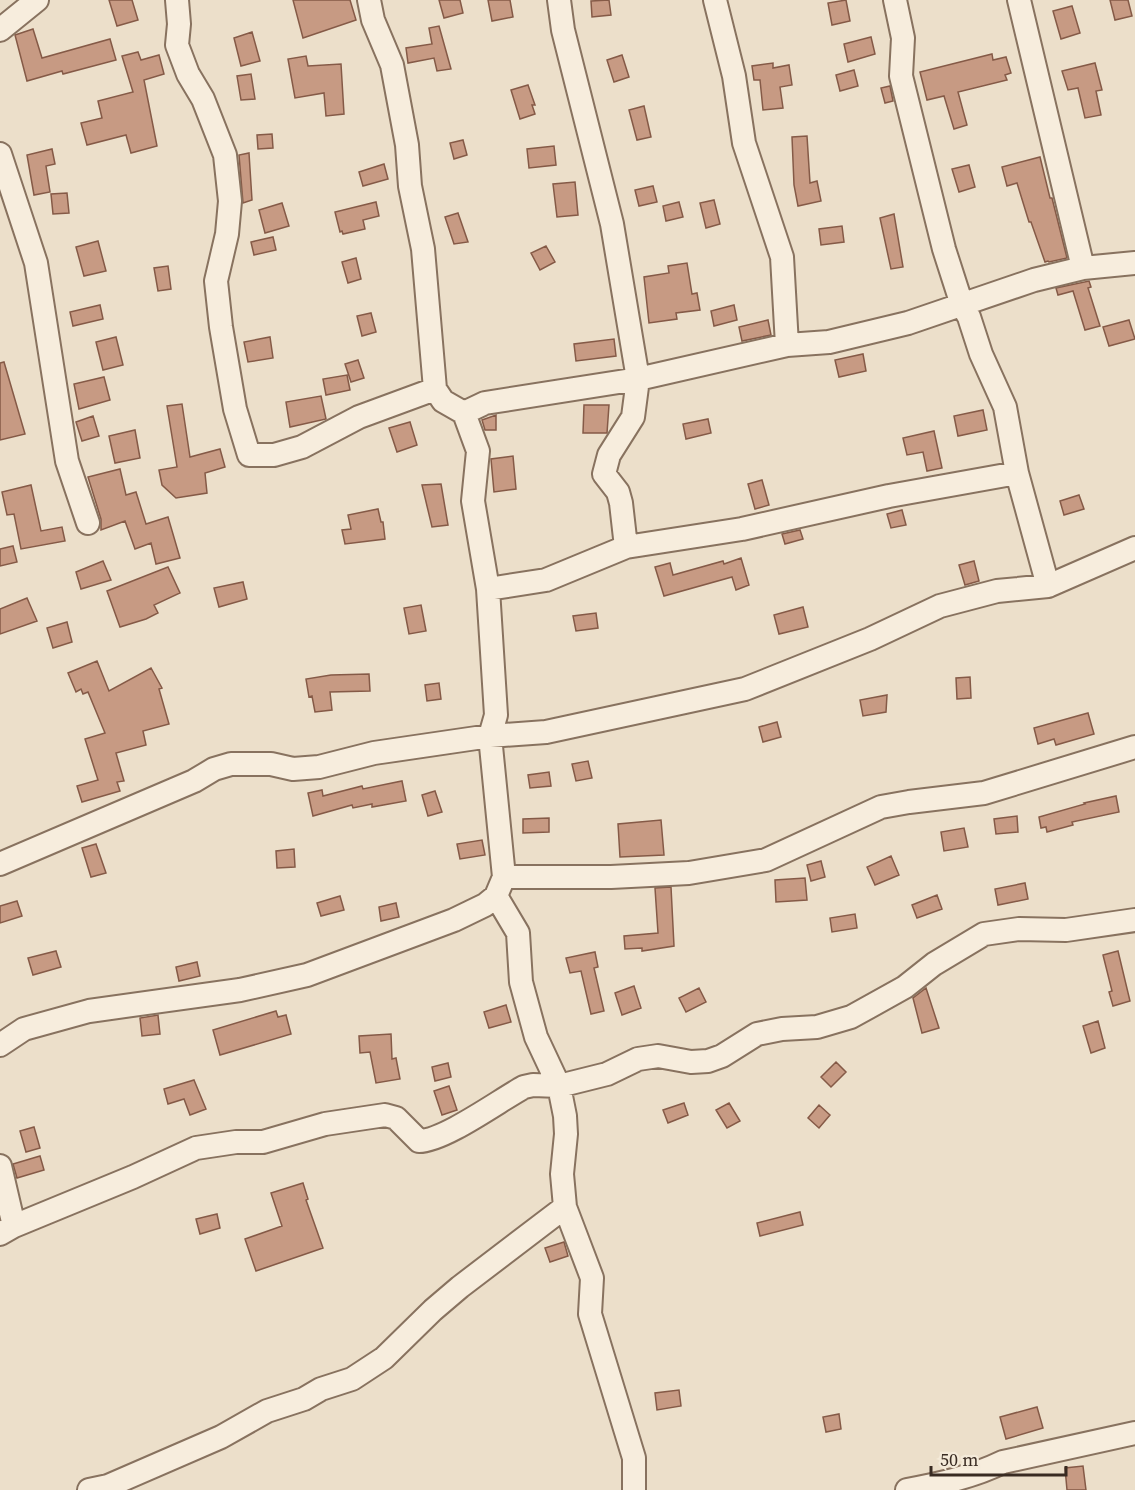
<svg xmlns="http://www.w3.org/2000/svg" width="1135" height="1490" viewBox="0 0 1135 1490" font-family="'Source Serif 4',serif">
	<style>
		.building { fill: #c79a83; stroke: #855a47; stroke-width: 1.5 }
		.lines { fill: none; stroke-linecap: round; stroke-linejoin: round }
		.minor-casing { stroke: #88725f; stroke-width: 26 }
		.minor { stroke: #f7eddd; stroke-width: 22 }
	</style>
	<rect width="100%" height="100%" fill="#ecdfca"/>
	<path class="building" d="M109 0H132L138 20 117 26Z
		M293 0H350L356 20 303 38Z
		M439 0H460L463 13 444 18Z
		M488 0H510L513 17 492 21Z
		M609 0 611 15 592 17 591 1Z
		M846 0 850 21 832 25 828 3Z
		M1110 0H1128L1132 16 1115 20Z
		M1072 6 1080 33 1061 39 1053 11Z
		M439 26 451 69 437 71 434 58 408 63 406 48 432 44 429 28Z
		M33 29 42 58 110 39 116 60 63 74 62 71 27 81 15 35Z
		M252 32 260 61 241 66 234 38Z
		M871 37 875 54 848 62 844 44Z
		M138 52 141 60 159 55 164 74 144 80 157 146 131 153 126 135 87 145 81 123 102 118 98 101 133 92 122 56Z
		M992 54 993 60 1006 57 1011 73 1005 75 1007 80 958 92 967 125 954 129 944 96 927 100 920 72Z
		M622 55 629 77 614 82 607 60Z
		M306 56 308 66 341 64 344 114 326 116 324 93 295 98 288 59Z
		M773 63V68L789 65 792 85 780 87 783 108 763 110 760 80H754L752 66Z
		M1095 63 1102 90 1096 91 1101 115 1085 118 1078 88 1068 90 1062 71Z
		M854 70 858 86 840 91 836 75Z
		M251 74 255 99 241 100 237 76Z
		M528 85 535 105H532L535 114 520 119 511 90Z
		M890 86 893 101 885 103 881 88Z
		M644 106 651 137 637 140 629 110Z
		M272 134 273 148 258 149 257 135Z
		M807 136 810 183 817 181 821 201 798 206 794 185 792 137Z
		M463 140 467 155 454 159 450 143Z
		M554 146 556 165 529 168 527 149Z
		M52 149 55 164 46 166 50 192 34 195 27 155Z
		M249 153 252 200 243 203 239 155Z
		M1040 157 1050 198H1052L1067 258 1049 262 1048 261 1045 262 1031 222H1029L1017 183 1007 186 1002 167Z
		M384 164 388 179 363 186 359 172Z
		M969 165 975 187 959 192 952 169Z
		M575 182 578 215 557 217 553 184Z
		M653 186 657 202 639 206 635 190Z
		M67 193 69 213 53 214 51 194Z
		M714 200 720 224 706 228 700 203Z
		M376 202 379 216 363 220 365 229 343 234 342 231 340 232 335 212Z
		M679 202 683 217 666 221 663 206Z
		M282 203 289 226 265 233 259 210Z
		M458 213 468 242 454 244 445 217Z
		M894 214 903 267 891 269 880 218Z
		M842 226 844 242 821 245 819 229Z
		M273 237 276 250 254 255 251 242Z
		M98 241 106 271 84 276 76 247Z
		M546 246 555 262 540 270 531 253Z
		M356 258 361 279 348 283 342 262Z
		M687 263 692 294 697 293 700 310 676 313 677 319 649 323 644 277 669 273 668 266Z
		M168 266 171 289 158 291 154 268Z
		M1089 281 1091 287 1088 288 1100 326 1085 330 1073 291 1058 295 1056 288Z
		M100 305 103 319 73 326 70 312Z
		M734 305 737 320 714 326 711 311Z
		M371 313 376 332 362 336 357 316Z
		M768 320 771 335 742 341 739 327Z
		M1129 320 1135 339 1109 346 1103 327Z
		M116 337 123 365 103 370 96 342Z
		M270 337 273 358 248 362 244 342Z
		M614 339 616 356 576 361 574 344Z
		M863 354 866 371 839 377 835 360Z
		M358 360 364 378 351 382 345 364Z
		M4 362 25 434 0 440V363Z
		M347 375 350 390 326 395 323 379Z
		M104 377 110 400 79 409 74 384Z
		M321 396 326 419 290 427 286 402Z
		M182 404 190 457 220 449 225 467 205 473 207 493 176 498 162 485 159 470 177 467 167 406Z
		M584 405H609L607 433H583Z
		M983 410 987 430 958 436 954 416Z
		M496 415V430H485L482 420Z
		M93 416 99 436 82 441 76 422Z
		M708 419 711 433 686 439 683 424Z
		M410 422 417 445 397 452 389 428Z
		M135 430 140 458 115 463 109 436Z
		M934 431 942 468 927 471 923 452 907 455 903 438Z
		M513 456 516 489 494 492 491 459Z
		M120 469 126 495 136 492 146 524 168 517 180 558 156 564 151 543 135 549 125 521 101 530V519L88 477Z
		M762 480 769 505 755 509 748 484Z
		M441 484 448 525 432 527 422 485Z
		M31 485 41 531 62 527 65 541 21 549 14 514 7 515 2 492Z
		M1079 495 1084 509 1064 515 1060 501Z
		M378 509 381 522H383L385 539 345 544 342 530 351 529 348 515Z
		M902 510 906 525 891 528 887 514Z
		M800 530 803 539 785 544 782 534Z
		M13 546 17 562 0 566V549Z
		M741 558 749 585 736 590 732 577 664 596 655 567 670 563 673 575 723 561 724 564Z
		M103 561 111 580 81 589 76 572Z
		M974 561 979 581 965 585 959 565Z
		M168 567 180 593 154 605 158 613 146 619 120 627 107 591Z
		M243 582 247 599 219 607 214 588Z
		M27 598 37 621 0 634V609Z
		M421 605 426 631 409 634 404 608Z
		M803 607 808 627 779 634 774 615Z
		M596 613 598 628 576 631 573 616Z
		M67 622 72 642 53 648 47 628Z
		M97 661 109 691 151 668 162 688 159 689 169 724 143 731 146 745 116 753 124 781 117 782 120 791 82 802 77 786 98 780 85 739 105 733 88 692 83 694 81 689 76 692 68 673Z
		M369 674 370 691 330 692 332 710 315 712 312 696 309 697 306 679 331 675Z
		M970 677 971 698 957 699 956 678Z
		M439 683 441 699 427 701 425 685Z
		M887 695 886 712 863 716 860 700Z
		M1088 713 1094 734 1056 745 1054 739 1038 744 1034 728Z
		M777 722 781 737 763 742 759 727Z
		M588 761 592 778 576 781 572 764Z
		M549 772 551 786 530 788 528 775Z
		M402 781 406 801 372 807V804L353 808 352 805 313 816 308 793 322 790 323 796 362 786 363 789Z
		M435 791 442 812 428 816 422 795Z
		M1116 796 1119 812 1072 822 1073 825 1047 832 1046 827 1041 828 1039 817 1085 804 1084 803Z
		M1017 816 1018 832 996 834 994 819Z
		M549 818V832L523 833V819Z
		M661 820 664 855 620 857 618 824Z
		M964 828 968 847 944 851 941 832Z
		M482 840 485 855 460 859 457 844Z
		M96 844 106 873 91 877 82 848Z
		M294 849 295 867 277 868 276 851Z
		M891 856 899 875 875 885 867 867Z
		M821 861 825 877 811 881 807 865Z
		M805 878 807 900 776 902 775 880Z
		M1025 883 1028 899 998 905 995 889Z
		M671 887 674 946 642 951V948L625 949 624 936 658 933 655 888Z
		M937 895 942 909 917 918 912 905Z
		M340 896 344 910 321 916 317 903Z
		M17 901 22 916 0 923V906Z
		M396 903 399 917 381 921 379 907Z
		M855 914 857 928 832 932 830 918Z
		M56 951 61 967 33 975 28 958Z
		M1118 951 1130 1001 1113 1006 1109 992 1112 991 1103 955Z
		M595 952 598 967 594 968 604 1011 591 1014 581 971 570 973 566 958Z
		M197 962 200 976 179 981 176 967Z
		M634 986 641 1008 622 1015 615 993Z
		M699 988 706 1002 686 1012 679 998Z
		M926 988 939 1028 922 1033 913 998Z
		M506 1005 511 1022 489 1028 484 1012Z
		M276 1011 278 1017 286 1015 291 1034 220 1055 213 1030Z
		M158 1015 160 1034 142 1036 140 1018Z
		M1098 1021 1105 1048 1091 1053 1083 1026Z
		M391 1034 392 1059 396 1058 400 1079 376 1083 370 1052 360 1053 359 1036Z
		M836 1062 846 1072 831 1087 821 1077Z
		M448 1063 451 1077 435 1081 432 1067Z
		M194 1080 206 1109 190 1115 184 1099 168 1104 164 1089Z
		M449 1086 457 1110 442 1115 434 1091Z
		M684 1103 688 1115 668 1123 663 1110Z
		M729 1103 740 1121 727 1128 716 1110Z
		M819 1105 830 1115 819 1128 808 1118Z
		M34 1127 40 1148 26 1152 20 1131Z
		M40 1156 44 1170 17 1178 13 1164Z
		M303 1183 308 1199 306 1200 323 1248 256 1271 245 1239 282 1226 271 1193Z
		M800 1212 803 1225 760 1236 757 1223Z
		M217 1214 220 1228 200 1234 196 1219Z
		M564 1242 568 1256 550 1262 545 1248Z
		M679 1390 681 1406 657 1410 655 1393Z
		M1037 1407 1043 1428 1006 1439 1000 1417Z
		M839 1414 841 1429 826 1432 823 1417Z
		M1083 1466 1086 1490H1067L1065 1468Z"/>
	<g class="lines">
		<g class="minor-casing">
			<path id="minor" d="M177 0 179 24 177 45 188 74 203 99 225 155 230 201 227 234 216 281 221 327 235 409 249 455H274L302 447 359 417 435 389 443 401 464 413 478 451 473 501 488 589 496 715 490 736 504 877 496 896 518 933 521 982 536 1037 559 1086 565 1116 566 1134 562 1174 565 1207 592 1278 590 1314 634 1458V1490
				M369 0 373 20 392 65 407 145 410 186 423 249 435 389
				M559 0 563 30 612 224 638 379 633 417 609 455 604 474 618 492 621 503 626 547
				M715 0 734 76 744 143 782 257 787 345
				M895 0 903 38 901 76 944 249 962 305 969 317 981 354 1005 407 1017 473 1048 586
				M1019 0 1083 268
				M0 30 37 0
				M0 154 36 263 67 461 88 523
				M464 413 485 403 638 379 787 345 829 342 908 323 1034 280 1083 268 1135 263
				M488 589 546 580 626 547 742 529 889 496 1017 473
				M0 864 194 781 214 769 231 764H271L293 769 319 767 374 753 490 736 546 732 745 689 870 639 940 606 997 591 1048 586 1135 548
				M504 877H611L689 873 766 860 881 807 909 802 984 793 1135 747
				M0 1045 24 1029 89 1011 240 990 307 975 454 920 485 905 496 896
				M0 1166 14 1226
				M0 1234 14 1226 133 1177 196 1148 236 1142H263L325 1124 385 1115 396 1118 419 1141C444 1141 500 1100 524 1087L533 1085 559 1086 607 1074 638 1059 658 1056 691 1062 708 1061 722 1056 757 1034 782 1029 817 1027 851 1017 905 987 934 964 984 934 1019 929 1066 930 1135 920
				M89 1490 108 1486 221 1437 267 1411 304 1399 321 1389 352 1379 384 1358 433 1310 460 1287 565 1207
				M907 1490C940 1484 972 1477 1003 1462L1135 1433"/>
		</g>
		<use href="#minor" class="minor"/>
	</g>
	<path d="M931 1466v9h135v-9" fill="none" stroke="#392b22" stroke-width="3"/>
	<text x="940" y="1466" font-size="18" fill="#392b22" stroke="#f4ead9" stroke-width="4.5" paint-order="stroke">50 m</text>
</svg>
